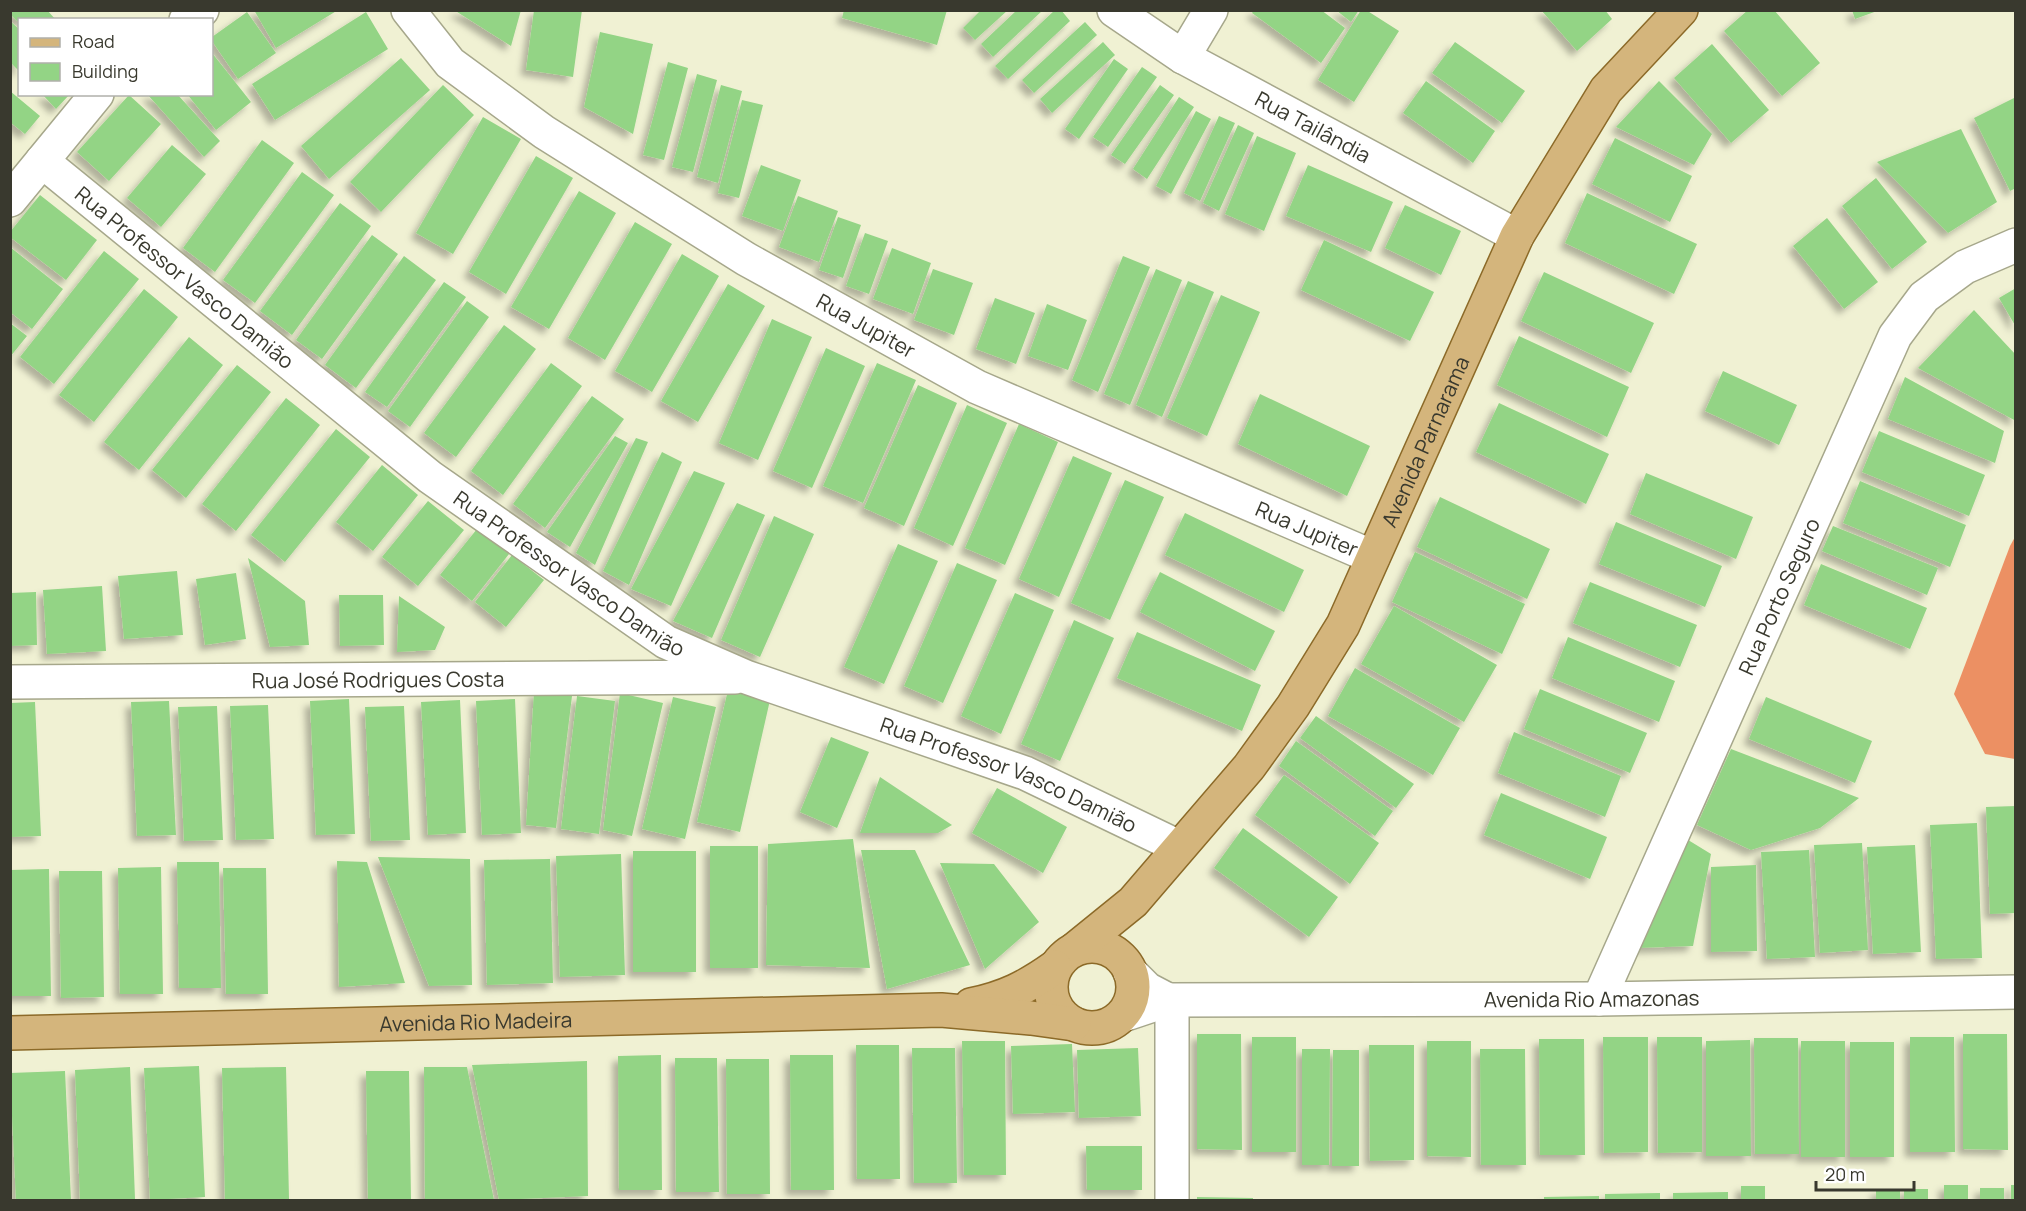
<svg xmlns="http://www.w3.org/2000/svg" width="2026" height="1211" viewBox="0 0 2026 1211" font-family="Manrope,sans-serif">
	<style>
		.forest { fill: #ec9063 }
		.building { fill: #93d485; filter: url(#shadow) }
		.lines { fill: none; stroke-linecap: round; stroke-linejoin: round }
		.minor-casing { stroke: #a6a78b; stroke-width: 36 }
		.major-casing { stroke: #8c6a28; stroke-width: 36 }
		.minor { stroke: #fff; stroke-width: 33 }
		.major { stroke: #d4b57c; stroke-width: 33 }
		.labels { text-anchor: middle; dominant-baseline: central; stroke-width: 6; stroke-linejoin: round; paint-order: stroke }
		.street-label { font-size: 21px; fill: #39392e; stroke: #fff }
	</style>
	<defs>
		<filter id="shadow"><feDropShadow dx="-5.5" dy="5.5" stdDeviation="3" flood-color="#0004"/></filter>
	</defs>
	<rect width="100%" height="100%" fill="#f0f1d3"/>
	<path class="forest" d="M2015 537 2016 759H2015L1985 754 1954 694 2010 546Z"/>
	<path class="building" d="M10 10H47L56 20H20V24L10 14Z
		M254 10H338L276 48Z
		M454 10H521L511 46Z
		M534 10H582L573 77 526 70Z
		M844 10H947L937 45 842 18Z
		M981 10H1008L975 40 963 28Z
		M1017 10H1043L993 57 981 44Z
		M1055 10H1061L1070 21 1008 79 995 66Z
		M1254 10H1321L1345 28 1321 63 1252 13Z
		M1336 10H1359L1351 22Z
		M1361 10H1366L1399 31 1354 102 1318 80Z
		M1541 10H1605L1612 19 1577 51Z
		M1748 10H1774L1820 63 1782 96 1724 31Z
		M1852 10H1877V11L1855 19Z
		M247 12 276 53 238 79 212 41V37Z
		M366 12 388 49 275 120 252 84Z
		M10 21 20 30V72L10 62Z
		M1085 22 1097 35 1034 93 1022 80Z
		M600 32 653 44 633 134 584 107Z
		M1103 42 1115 55 1052 113 1040 99Z
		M1455 42 1525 91 1502 123 1432 73Z
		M1712 44 1769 110 1731 143 1674 78Z
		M212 53 251 102 216 130 187 94H212Z
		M401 58 430 90 329 179 301 146Z
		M1114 59 1128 69 1079 139 1065 129Z
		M668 62 688 68 664 160 643 155Z
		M1142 67 1157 77 1108 147 1093 137Z
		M697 74 717 80 693 172 672 167Z
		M1426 81 1495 131 1473 163 1403 113Z
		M1659 81 1712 134 1694 165 1616 127Z
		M443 85 474 115 381 212 350 182Z
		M721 85 742 91 718 183 697 177Z
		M1160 85 1174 95 1125 164 1111 155Z
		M10 91 40 116 25 134 10 122Z
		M42 94H70L56 109Z
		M147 94H177L220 141 204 157Z
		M129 95 161 124 109 181 77 152Z
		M1179 97 1194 107 1147 179 1133 169Z
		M2014 98 2016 102V188L2010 191 1974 118Z
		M742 100 763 105 739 198 718 193Z
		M1196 111 1211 119 1171 194 1156 186Z
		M1219 116 1235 123 1200 201 1184 193Z
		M483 117 521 139 453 254 416 233Z
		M1238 125 1254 133 1219 211 1203 203Z
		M1961 129 1997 202 1948 233 1877 162Z
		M1257 136 1296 153 1264 231 1225 214Z
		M1615 138 1692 176 1670 222 1592 184Z
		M262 140 294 163 215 272 183 248Z
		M172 145 206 174 161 227 127 198Z
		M536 156 573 178 506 294 469 272Z
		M761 165 801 180 783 231 742 216Z
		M1308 165 1393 202 1371 252 1286 216Z
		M302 172 334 195 255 303 223 280Z
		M1876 178 1927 242 1892 269 1842 206Z
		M579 191 616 213 549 329 511 307Z
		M1587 193 1697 244 1674 294 1565 243Z
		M40 195 97 240 66 280 10 237V232Z
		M798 196 838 211 819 262 779 247Z
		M340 203 371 226 292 335 260 311Z
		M1405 205 1461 231 1441 275 1385 248Z
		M838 217 861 225 843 278 819 270Z
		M1827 218 1878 282 1844 309 1793 246Z
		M635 222 672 244 605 360 568 338Z
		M865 233 888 241 869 294 846 286Z
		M372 235 398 254 322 359 296 340Z
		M1324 240 1434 292 1410 341 1301 290Z
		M10 247 63 289 32 329 10 312Z
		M892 248 931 263 913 314 873 299Z
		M104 251 139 279 54 384 20 357Z
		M682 254 719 276 652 392 615 371Z
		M404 256 436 280 356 388 325 365Z
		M1123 256 1150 267 1098 392 1072 380Z
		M933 269 973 283 954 335 914 320Z
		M1156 269 1182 280 1130 405 1104 394Z
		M1544 272 1654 323 1631 373 1521 321Z
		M1188 281 1214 292 1162 417 1136 405Z
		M444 282 466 297 387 407 365 392Z
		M728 284 765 306 698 422 661 401Z
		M2016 288V327L1999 298Z
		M144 289 178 317 94 422 59 395Z
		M1221 295 1260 312 1207 436 1167 418Z
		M995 298 1035 313 1016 364 976 349Z
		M467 301 489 317 410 427 388 411Z
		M1047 304 1087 320 1068 370 1028 356Z
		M1974 310 2016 355V421L1918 368Z
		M772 319 812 337 758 460 719 443Z
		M10 323 27 336 10 357Z
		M504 325 536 349 456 457 424 433Z
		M1519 336 1629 387 1607 437 1497 385Z
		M189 337 223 365 139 470 104 442Z
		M826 348 865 366 812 488 773 471Z
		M551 363 582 386 503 495 471 471Z
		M877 363 916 380 863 503 823 486Z
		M237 365 271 392 186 498 152 470Z
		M1723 371 1797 405 1779 445 1705 411Z
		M1905 377 2004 431 1995 463 1888 419Z
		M918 385 957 403 904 526 864 508Z
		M1260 394 1370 446 1347 496 1238 444Z
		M592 396 624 419 545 528 513 504Z
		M286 398 320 425 236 531 202 504Z
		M1499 403 1609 454 1586 504 1476 452Z
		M967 405 1007 423 953 546 914 528Z
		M1019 424 1058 442 1005 565 965 548Z
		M336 429 370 457 285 562 251 535Z
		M1879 431 1985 475 1969 516 1862 472Z
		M615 436 628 443 570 547 547 532Z
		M636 438 648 442 595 565 576 553Z
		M662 452 682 462 629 585 603 571Z
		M1073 456 1112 473 1059 597 1019 579Z
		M382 465 418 495 373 551 336 522Z
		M694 471 725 483 671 606 631 589Z
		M1646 473 1753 517 1736 559 1630 514Z
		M1125 480 1164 497 1110 620 1071 603Z
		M1860 481 1966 525 1950 567 1843 523Z
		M1440 497 1550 549 1527 599 1417 547Z
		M428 501 464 530 418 586 382 557Z
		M737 503 765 515 712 638 673 621Z
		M1185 513 1304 570 1284 612 1165 555Z
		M774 516 814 534 760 657 721 640Z
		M1616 522 1722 566 1705 607 1599 564Z
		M1833 526 1938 568 1927 595 1822 551Z
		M477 529 509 554 472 601 440 575Z
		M898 544 938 561 884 684 844 667Z
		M1415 552 1525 604 1502 654 1392 602Z
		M512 555 544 580 506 627 475 602Z
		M248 558 305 601 309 645 270 647Z
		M957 563 997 580 943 703 904 686Z
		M1821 564 1927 608 1910 649 1804 605Z
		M177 571 183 635 124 639 118 576Z
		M1160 572 1275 631 1255 671 1140 612Z
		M236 573 246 639 205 645 196 579Z
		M1590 582 1697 625 1680 667 1573 623Z
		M102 586 106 651 47 654 43 590Z
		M36 592 37 645 10 646V593Z
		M1015 593 1054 610 1001 734 961 716Z
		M339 595H383L384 645 340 646Z
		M399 596 445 627 435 650 397 652Z
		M1394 606 1497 665 1464 722 1361 664Z
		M1074 620 1114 638 1060 761 1021 744Z
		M1137 632 1261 685 1242 731 1117 678Z
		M1568 637 1675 681 1659 722 1552 678Z
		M1355 668 1460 728 1433 775 1328 716Z
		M1540 689 1647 733 1630 773 1524 729Z
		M728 690 770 700 740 832 697 822Z
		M534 691 572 696 556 828 526 825Z
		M620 693 663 703 632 836 603 830Z
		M577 696 615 701 599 834 561 829Z
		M673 697 716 707 685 839 642 829Z
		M1766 697 1872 741 1855 783 1749 739Z
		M349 699 355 834 316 835 310 701Z
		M515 699 521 833 482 835 476 701Z
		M460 700 466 833 428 835 421 702Z
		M169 701 176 835 137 836 131 702Z
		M35 702 41 836 10 837V703Z
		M268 705 274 839 236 840 230 706Z
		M217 706 223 840 184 841 178 707Z
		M404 706 410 840 371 841 365 707Z
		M1316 716 1414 784 1396 808 1300 738Z
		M1514 732 1621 776 1605 817 1498 773Z
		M831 737 869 752 837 828 800 812Z
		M1296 741 1393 811 1375 836 1279 766Z
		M1731 749 1859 798 1820 828 1751 850 1697 825Z
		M1284 775 1379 843 1350 884 1255 815Z
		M880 777 952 825 938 833H860Z
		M997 788 1067 827 1043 873 972 833Z
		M1501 793 1607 837 1590 879 1484 835Z
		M2016 806V913L1990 914 1986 807Z
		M1977 823 1982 958 1936 959 1930 825Z
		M1243 828 1338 897 1309 937 1214 868Z
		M1680 835 1711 854 1693 946 1636 948Z
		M853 839 870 968 766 965 768 844Z
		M1862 843 1868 950 1820 953 1814 845Z
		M1915 845 1921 952 1873 954 1867 847Z
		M710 846H758V968H710Z
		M861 850H915L970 965 887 989Z
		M1809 850 1815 957 1767 959 1761 852Z
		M633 851H696V972H633Z
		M621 854 625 975 560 977 556 856Z
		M378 857 470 859 472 985 429 986Z
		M550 859 553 983 487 985 484 860Z
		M337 861 367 862 405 983 339 987Z
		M177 862H219L221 988H179Z
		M940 863 994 864 1039 922 985 969Z
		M1756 865 1757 951 1711 952V867Z
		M161 867 163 994H120L118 868Z
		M223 868H266L268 994H226Z
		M49 869 51 996H10V870Z
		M59 871H102L104 997 61 998Z
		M1197 1034H1241L1242 1150 1197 1149Z
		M1963 1034H2007L2008 1150 1963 1149Z
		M1252 1037H1296V1152H1252Z
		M1603 1037H1648V1152L1604 1153Z
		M1657 1037H1702V1152L1658 1153Z
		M1910 1037H1954L1955 1152H1910Z
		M1754 1038H1798L1799 1154H1755Z
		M1539 1039H1584L1585 1155H1540Z
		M1750 1040 1751 1156H1706V1041Z
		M962 1041H1005L1006 1175H964Z
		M1427 1041H1471V1157L1427 1156Z
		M1801 1041H1845V1157H1801Z
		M1850 1042H1894V1157H1850Z
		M1072 1044 1075 1112 1013 1114 1011 1046Z
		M856 1045H899L900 1179H857Z
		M1369 1045H1414V1160L1370 1161Z
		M912 1048H955L957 1183H914Z
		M1138 1048 1141 1116 1079 1118 1077 1050Z
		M1302 1049H1330L1329 1165H1302Z
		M1480 1049H1525L1526 1165H1481Z
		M1333 1050H1359V1166H1332Z
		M661 1055 662 1190H619L618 1056Z
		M790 1055H833L834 1190H791Z
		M675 1058H717L719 1192H676Z
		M726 1059H769L770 1194H727Z
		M587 1061 588 1196 499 1200 472 1065Z
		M199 1066 205 1197 150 1200 144 1068Z
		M130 1067 135 1199 80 1200 75 1070Z
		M286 1067 289 1199 225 1200 222 1068Z
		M424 1067H467L494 1200H425Z
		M65 1071 71 1200H16L10 1073Z
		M366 1071H409L411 1200H368Z
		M1086 1146H1142V1190H1087Z
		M1944 1185H1968V1200H1944Z
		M2011 1185H2016V1200H2011Z
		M1741 1186H1765V1200H1741Z
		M1980 1188H2004V1200H1980Z
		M1900 1189V1200H1876V1190Z
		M1904 1189H1928V1200H1904Z
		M1728 1192V1200H1673V1193Z
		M1660 1193V1200H1605V1194Z
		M1599 1196V1200H1544V1197Z
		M1197 1197 1253 1198V1200H1197Z"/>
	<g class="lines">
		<g class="minor-casing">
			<g id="minor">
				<path id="s1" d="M408 10 450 63 544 132 746 259 977 387 1373 557"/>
				<path id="s2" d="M1114 10 1183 57 1517 236"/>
				<path d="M186 20 202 10"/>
				<path d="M1183 57 1211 10"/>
				<path id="s3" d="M42 161 430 477 666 642 746 677 1025 773 1179 847"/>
				<path d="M10 200 97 94"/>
				<path id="s4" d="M10 682 735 677"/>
				<path d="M1130 972 1147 989 1168 1000"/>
				<path id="s5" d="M1599 999 1895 336 1924 297 1965 267 2016 245"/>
				<path d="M1172 1001V1200"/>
				<path id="s6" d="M1123 1015 1168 1000 1599 999 2016 992"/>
			</g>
		</g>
		<g class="major-casing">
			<g id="major">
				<circle cx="1092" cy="987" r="41"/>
				<path id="s7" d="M1075 949 1133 902 1249 767 1293 706 1343 625 1517 236 1606 90 1681 10"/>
				<path d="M971 1005C1005 998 1027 987 1055 967"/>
				<path id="s8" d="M10 1033 941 1010 1031 1018 1074 1024"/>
			</g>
		</g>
		<use href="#minor" class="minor"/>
		<use href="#major" class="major"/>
	</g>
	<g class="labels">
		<g class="street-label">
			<text stroke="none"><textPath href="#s2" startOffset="231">Rua Tailândia</textPath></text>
			<text stroke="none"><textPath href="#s3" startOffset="184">Rua Professor Vasco Damião</textPath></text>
			<text stroke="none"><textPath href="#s1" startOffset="560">Rua Jupiter</textPath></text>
			<text stroke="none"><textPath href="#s7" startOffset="624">Avenida Parnarama</textPath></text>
			<text stroke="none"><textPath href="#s1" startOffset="1046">Rua Jupiter</textPath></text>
			<text stroke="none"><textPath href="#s3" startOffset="670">Rua Professor Vasco Damião</textPath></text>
			<text stroke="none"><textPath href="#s5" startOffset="441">Rua Porto Seguro</textPath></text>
			<text stroke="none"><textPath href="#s4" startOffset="368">Rua José Rodrigues Costa</textPath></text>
			<text stroke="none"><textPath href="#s3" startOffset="1156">Rua Professor Vasco Damião</textPath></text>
			<text stroke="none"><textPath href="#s6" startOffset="471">Avenida Rio Amazonas</textPath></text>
			<text stroke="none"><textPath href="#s8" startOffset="466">Avenida Rio Madeira</textPath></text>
		</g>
	</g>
	<rect width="2026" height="1211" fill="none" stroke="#39392e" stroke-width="24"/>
	<rect x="18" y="18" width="195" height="78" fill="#ffffff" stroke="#b0b0ab" stroke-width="1.5"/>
	<rect x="30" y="38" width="30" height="9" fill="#d4b57c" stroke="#b0b0ab" stroke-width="1.5"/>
	<text x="72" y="48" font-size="18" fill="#39392e">Road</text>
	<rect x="30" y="63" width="30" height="18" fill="#93d485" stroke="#b0b0ab" stroke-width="1.5"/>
	<text x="72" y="78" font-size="18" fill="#39392e">Building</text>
	<path d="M1816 1181v9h98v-9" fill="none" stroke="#39392e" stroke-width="3"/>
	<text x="1825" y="1181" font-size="18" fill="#39392e" stroke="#ffffff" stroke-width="4.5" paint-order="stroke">20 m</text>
</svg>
